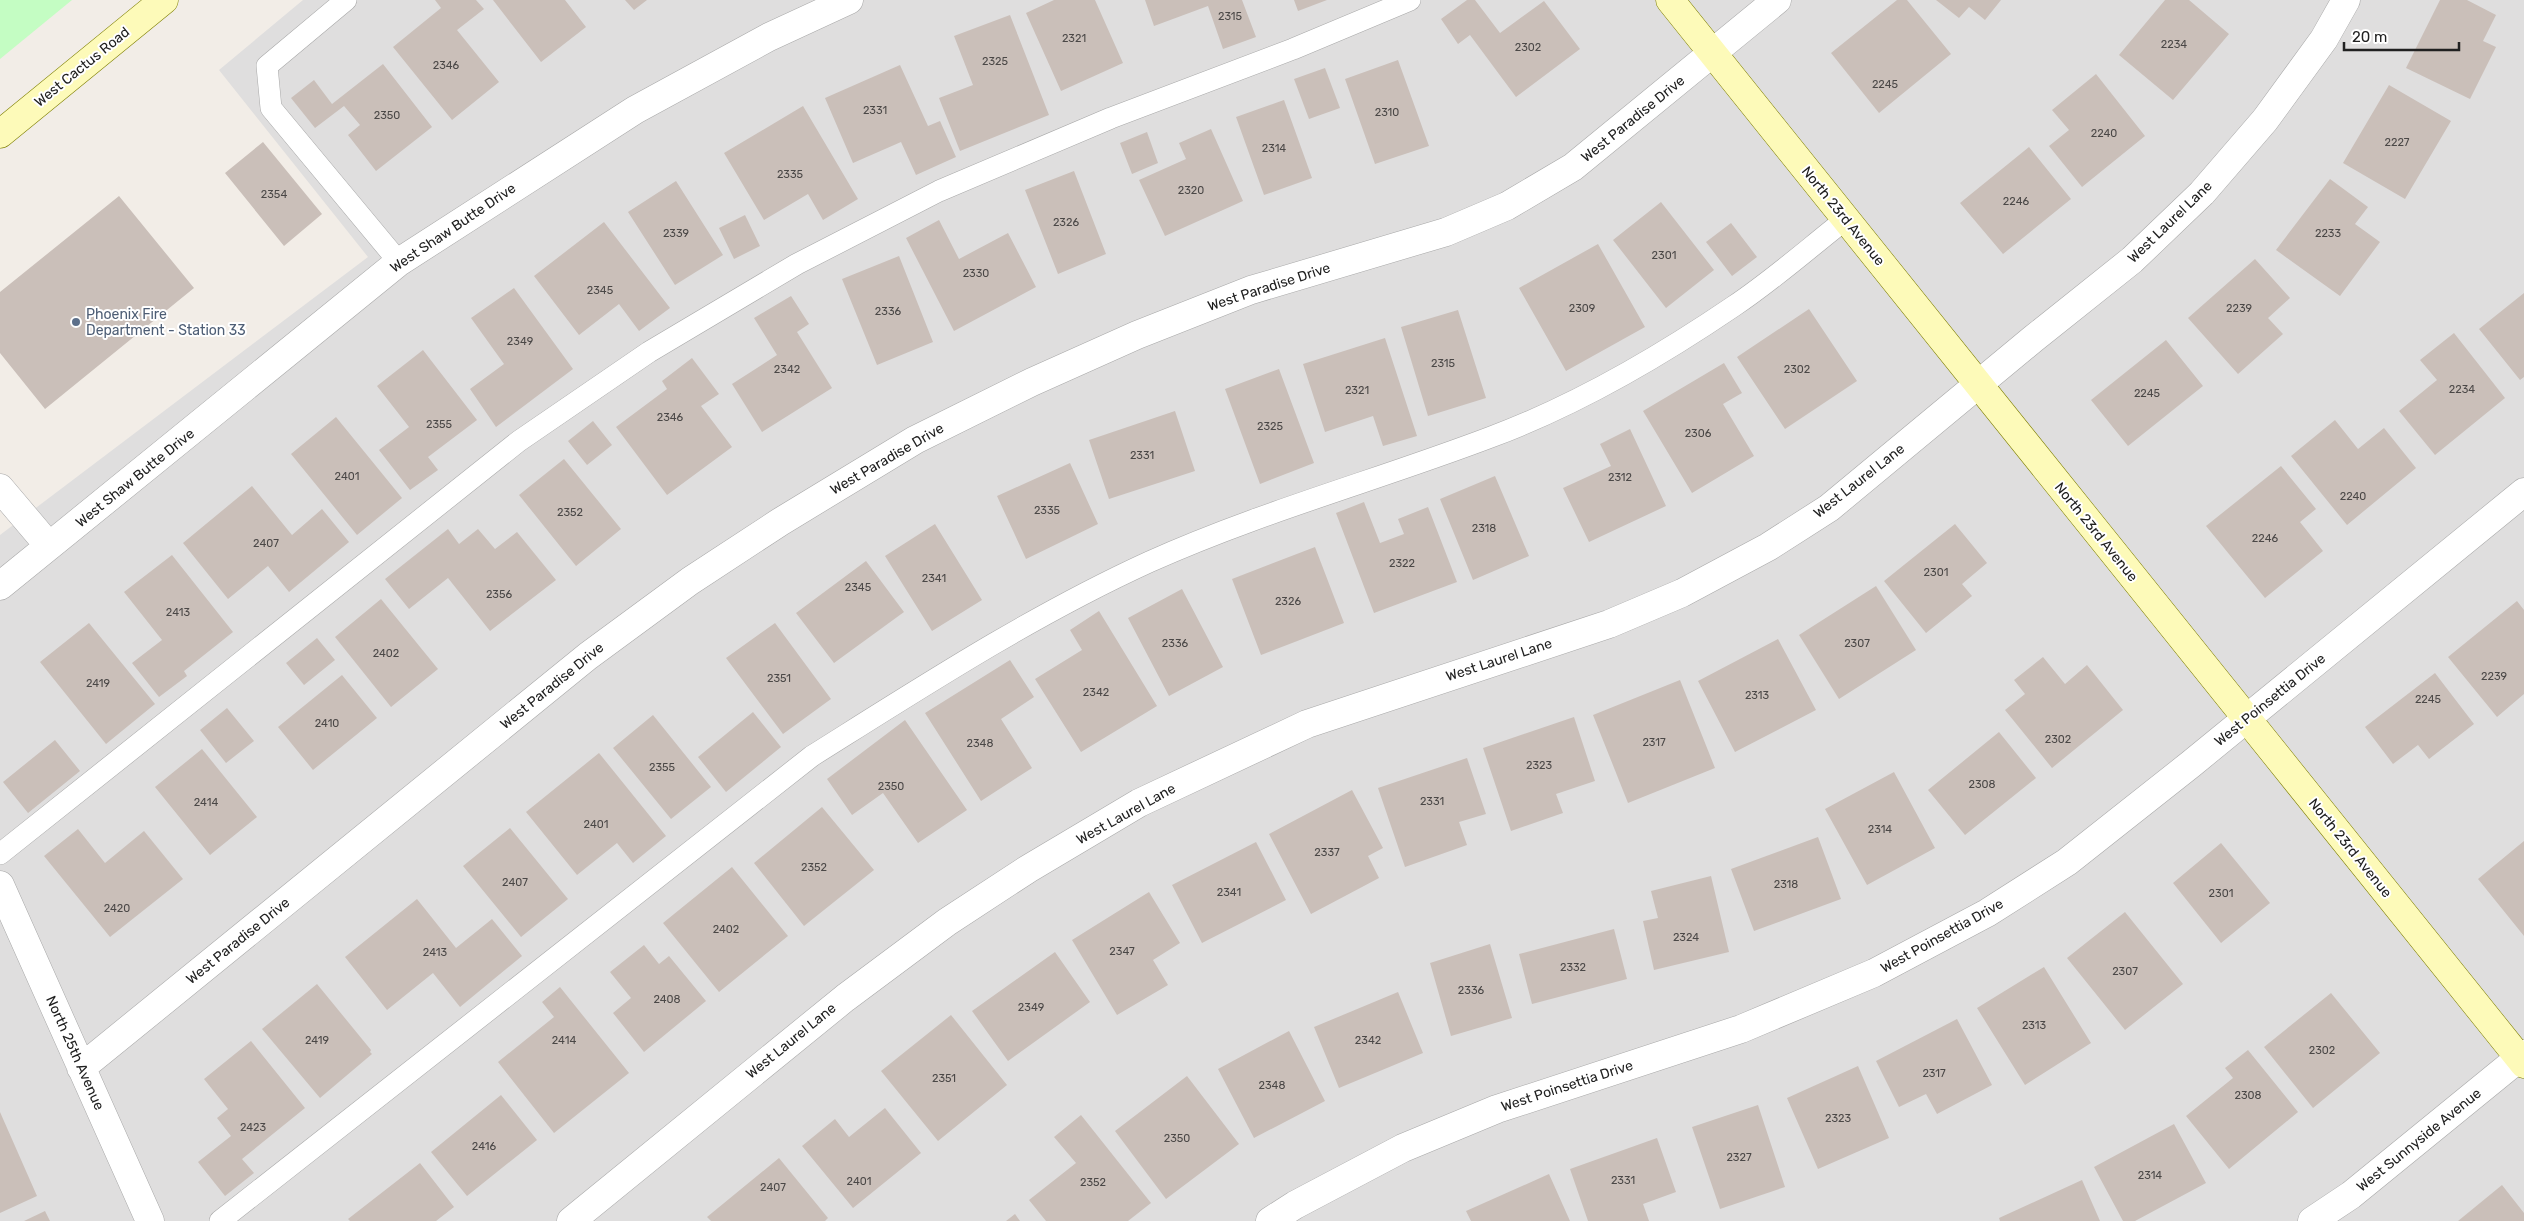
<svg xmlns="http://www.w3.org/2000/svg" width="2524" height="1221" viewBox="0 0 2524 1221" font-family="Rubik,sans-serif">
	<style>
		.residential { fill: #dfdede }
		.park { fill: #c4fdc3 }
		.building { fill: #cabfb9 }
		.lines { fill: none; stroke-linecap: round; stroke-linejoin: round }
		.lane-casing { stroke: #a8a8a8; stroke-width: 22 }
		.street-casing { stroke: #a8a8a8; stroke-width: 29 }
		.secondary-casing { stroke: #7e7f00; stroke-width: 29 }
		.lane { stroke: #fff; stroke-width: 21 }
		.street { stroke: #fff; stroke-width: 28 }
		.secondary { stroke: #fdfab9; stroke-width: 28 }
		.service-dot { fill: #5c6f8a; stroke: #fff; stroke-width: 2 }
		.labels { text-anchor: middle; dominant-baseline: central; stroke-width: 4; stroke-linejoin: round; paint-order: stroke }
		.number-label { font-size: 11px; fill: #4b4847 }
		.street-label { font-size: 14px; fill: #212121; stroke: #fff }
		.service-label { font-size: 14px; fill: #4e5e75; stroke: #fff; text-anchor: start }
	</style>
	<rect width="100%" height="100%" fill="#f2ede7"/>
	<path class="residential" d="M303 0H2524V1221H0V535L368 257 219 70Z"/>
	<path class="park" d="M0 0H72L0 59Z"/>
	<path class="building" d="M435 0H476L484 9 457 30 499 82 452 120 393 47 441 8Z
		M493 0H565L586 27 541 62Z
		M625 0H647L634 10Z
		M1054 0H1095L1123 63 1061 91 1026 13Z
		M1145 0H1242L1256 37 1223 49 1208 6 1154 26Z
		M1294 0H1327L1298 11Z
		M1467 0H1475L1500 33 1544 1 1580 49 1516 97 1470 35 1458 44 1441 19Z
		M1897 0H1907L1951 54 1879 113 1831 53Z
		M1936 0H2001L1985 20 1969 7 1959 18Z
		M2165 0H2189L2229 34 2173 100 2119 55Z
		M2440 0H2467L2496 15 2483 41 2496 47 2470 99 2406 68Z
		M1010 15 1049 115 960 151 939 98 973 85 954 36Z
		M1398 60 1429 146 1375 164 1345 79Z
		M383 64 432 127 376 171 348 135 360 125 344 106 315 128 291 98 314 80 332 104Z
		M900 65 928 126 940 121 956 157 916 175 901 142 853 163 825 98Z
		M1325 68 1340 108 1309 119 1294 79Z
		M2096 74 2145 136 2082 187 2049 146 2069 130 2052 110Z
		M2389 85 2451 121 2405 199 2343 163Z
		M1284 100 1312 178 1264 195 1236 117Z
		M803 106 858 199 823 220 808 194 764 220 724 153Z
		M1211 129 1243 201 1165 236 1139 180 1186 159 1179 143Z
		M1147 132 1158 163 1132 174 1120 143Z
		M263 142 322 214 284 246 225 173Z
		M2029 147 2071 199 2003 254 1960 203Z
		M1074 171 1106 254 1058 274 1025 190Z
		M2330 179 2368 207 2355 224 2380 242 2340 296 2276 250Z
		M676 181 723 255 675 285 628 212Z
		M119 196 194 288 45 409 0 353V292Z
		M1661 202 1714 270 1666 308 1613 240Z
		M745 215 760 246 734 259 719 228Z
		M939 220 959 259 1008 233 1036 287 954 331 906 238Z
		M604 222 670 308 639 331 619 304 579 335 534 276Z
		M1731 223 1757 257 1732 276 1706 242Z
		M1598 244 1645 327 1566 371 1519 288Z
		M899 256 933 342 877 365 842 279Z
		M2255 259 2290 298 2268 318 2283 334 2238 374 2188 318Z
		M514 288 573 369 496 427 470 389 504 364 471 318Z
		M2524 293V377L2520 380 2479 329Z
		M791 296 809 324 797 332 832 388 762 432 732 384 777 355 754 318Z
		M1809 309 1857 381 1785 429 1737 357Z
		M1458 310 1486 398 1428 416 1401 327Z
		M2454 333 2505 398 2435 455 2399 411 2437 380 2420 360Z
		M1385 338 1417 436 1383 446 1373 416 1325 432 1303 364Z
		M2166 340 2203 386 2128 446 2091 400Z
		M423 350 477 420 428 457 438 470 410 490 379 450 409 427 377 386Z
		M692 358 719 394 701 406 732 447 667 495 616 427 667 389 662 381Z
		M1724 363 1742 393 1723 404 1754 456 1692 493 1643 411Z
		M1279 369 1314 463 1260 484 1225 389Z
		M1175 411 1195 471 1109 499 1089 440Z
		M336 417 402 498 357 535 291 454Z
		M2335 420 2358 449 2384 428 2416 468 2347 525 2291 456Z
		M593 421 612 445 587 465 568 441Z
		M1630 429 1666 506 1589 542 1563 488 1611 466 1600 444Z
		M564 459 621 529 576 566 519 495Z
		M1070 463 1098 524 1026 559 997 496Z
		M2281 466 2316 509 2300 522 2323 551 2265 598 2206 526Z
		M1495 476 1529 556 1473 580 1440 499Z
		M252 486 292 535 322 509 349 542 289 592 268 566 228 599 183 543Z
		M1364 502 1380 543 1404 534 1398 519 1428 507 1457 582 1374 613 1336 513Z
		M935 524 982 600 932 631 885 556Z
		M1955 524 1987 563 1962 584 1972 596 1926 633 1884 581Z
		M448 529 459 544 478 529 495 549 517 532 556 580 490 631 448 578 409 609 385 579Z
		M1315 547 1344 623 1261 655 1232 579Z
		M172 555 233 632 184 671 187 676 159 697 132 663 162 640 124 592Z
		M866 561 904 612 834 663 796 613Z
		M1876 586 1916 650 1839 699 1799 635Z
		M1182 589 1223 667 1169 696 1128 618Z
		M381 599 438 669 391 707 335 637Z
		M2517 601 2524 610V694L2497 717 2448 657Z
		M1099 611 1157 706 1081 752 1035 679 1082 650 1070 630Z
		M89 623 155 704 106 744 40 662Z
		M775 623 831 699 783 734 726 658Z
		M317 638 335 660 304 685 286 663Z
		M1778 639 1816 710 1735 752 1698 681Z
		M2043 657 2065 684 2087 665 2123 710 2052 768 2005 710 2025 694 2014 680Z
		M1010 660 1034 697 1001 719 1032 768 981 801 925 713Z
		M2435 673 2474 724 2429 759 2418 745 2393 764 2365 727Z
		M342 675 377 718 313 770 278 727Z
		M1680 680 1715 768 1628 803 1593 715Z
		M227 708 254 741 226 763 200 730Z
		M753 712 781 747 726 792 698 757Z
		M653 715 711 787 671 819 613 748Z
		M1574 717 1595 781 1556 794 1563 813 1511 831 1483 748Z
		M905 720 967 810 918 843 883 793 852 815 827 779Z
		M1999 732 2036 778 1965 835 1928 790Z
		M55 740 80 771 28 813 3 782Z
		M202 749 257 817 210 855 155 787Z
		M599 753 666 836 633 863 617 843 577 875 526 812Z
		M1467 758 1486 814 1459 822 1467 845 1405 867 1378 788Z
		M1894 772 1935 848 1867 885 1825 809Z
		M1352 790 1383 848 1368 856 1379 878 1311 914 1269 834Z
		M822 807 874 870 804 926 754 863Z
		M510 828 568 899 521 937 463 866Z
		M78 829 105 863 144 831 183 879 110 937 44 856Z
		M1818 837 1841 899 1754 931 1731 869Z
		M2524 841V936L2478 879Z
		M1256 842 1286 900 1202 943 1172 885Z
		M2221 843 2270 903 2221 943 2173 883Z
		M732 867 788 936 719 992 663 923Z
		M1711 876 1729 952 1654 970 1643 921 1658 918 1651 891Z
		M1149 892 1180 943 1153 960 1168 985 1117 1015 1072 940Z
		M417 899 456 948 492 919 522 956 460 1007 433 973 387 1010 345 957Z
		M2125 912 2183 984 2125 1030 2067 958Z
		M1614 929 1627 979 1532 1004 1519 954Z
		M1490 944 1512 1018 1451 1036 1430 963Z
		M644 945 659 964 669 956 706 1001 644 1052 613 1013 631 998 610 972Z
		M1055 952 1090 1002 1008 1061 972 1011Z
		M2044 967 2091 1043 2025 1085 1977 1008Z
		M317 984 371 1050 370 1052 372 1054 320 1098 262 1029Z
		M560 987 629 1073 554 1133 498 1062 554 1017 542 1002Z
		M1398 992 1423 1053 1339 1088 1314 1027Z
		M2331 993 2380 1053 2313 1108 2264 1047Z
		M951 1015 1007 1085 938 1141 881 1071Z
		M1957 1019 1992 1085 1937 1114 1926 1094 1899 1107 1876 1061Z
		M1289 1031 1325 1101 1254 1138 1218 1069Z
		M251 1041 305 1108 242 1159 254 1173 225 1196 198 1162 231 1136 217 1118 228 1109 204 1079Z
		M2248 1050 2298 1112 2229 1169 2186 1116 2233 1078 2225 1068Z
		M1858 1066 1889 1138 1818 1169 1787 1098Z
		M1187 1076 1239 1144 1166 1199 1115 1131Z
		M501 1095 537 1140 467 1196 431 1152Z
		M1758 1105 1785 1187 1720 1209 1692 1127Z
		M885 1108 921 1153 853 1208 802 1146 835 1119 849 1137Z
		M0 1112 37 1196 0 1213Z
		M1081 1115 1151 1203 1128 1221H1046L1029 1200 1076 1163 1054 1137Z
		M2174 1124 2206 1183 2135 1221H2123L2094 1167Z
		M1657 1138 1676 1192 1643 1204 1649 1221H1588L1570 1169Z
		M779 1158 828 1218 825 1221H711L707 1217Z
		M420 1163 454 1207 436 1221H350L348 1219Z
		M1549 1174 1570 1221H1471L1466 1211Z
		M2082 1180 2100 1221H2000L1999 1218Z
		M2502 1185 2524 1213V1221H2458Z
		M45 1211 50 1221H24Z
		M1015 1214 1020 1221H1006Z"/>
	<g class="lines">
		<g class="lane-casing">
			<path id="lane" d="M346 0 267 66 271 108 399 262
				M0 854 519 441 649 352 797 264 939 191 1111 118 1293 49 1410 0
				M220 1221 812 756C922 687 1031 616 1149 562 1260 512 1378 480 1491 437 1577 405 1659 357 1734 306 1773 280 1809 248 1846 219"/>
		</g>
		<g class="street-casing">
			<path id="street" d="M0 488 49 546
				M0 586 399 262 635 110 769 37 849 0
				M0 885 150 1221
				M81 1068 588 656 690 581 780 522 915 440 1032 382 1137 335 1251 290 1446 232 1507 206 1573 167 1777 0
				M571 1221 845 998 947 922 1028 869 1139 803 1307 724 1609 624 1682 593 1768 547 1829 508 2033 339 2132 260 2202 193 2265 120 2324 39 2346 0
				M1270 1221 1295 1205 1403 1148 1497 1109 1741 1029 1874 973 1987 913 2067 862 2191 764 2524 492
				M2312 1221 2351 1195 2524 1054"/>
		</g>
		<g class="secondary-casing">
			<path id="secondary" d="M1670 0 2524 1064
				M0 134 164 0"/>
		</g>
		<use href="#lane" class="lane"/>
		<use href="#street" class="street"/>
		<use href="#secondary" class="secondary"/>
	</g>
	<circle class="service-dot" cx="76" cy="322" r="5"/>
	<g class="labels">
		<g class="number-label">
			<text x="1230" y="16">2315</text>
			<text x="1074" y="38">2321</text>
			<text x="2174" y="44">2234</text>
			<text x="1528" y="47">2302</text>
			<text x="995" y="61">2325</text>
			<text x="446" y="65">2346</text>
			<text x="1885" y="84">2245</text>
			<text x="875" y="110">2331</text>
			<text x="1387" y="112">2310</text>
			<text x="387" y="115">2350</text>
			<text x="2104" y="133">2240</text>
			<text x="2397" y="142">2227</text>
			<text x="1274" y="148">2314</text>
			<text x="790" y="174">2335</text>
			<text x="1191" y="190">2320</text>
			<text x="274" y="194">2354</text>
			<text x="2016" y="201">2246</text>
			<text x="1066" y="222">2326</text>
			<text x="676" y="233">2339</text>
			<text x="2328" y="233">2233</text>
			<text x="1664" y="255">2301</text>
			<text x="976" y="273">2330</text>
			<text x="600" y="290">2345</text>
			<text x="1582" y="308">2309</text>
			<text x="2239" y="308">2239</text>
			<text x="888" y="311">2336</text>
			<text x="520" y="341">2349</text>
			<text x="1443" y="363">2315</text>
			<text x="787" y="369">2342</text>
			<text x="1797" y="369">2302</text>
			<text x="2462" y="389">2234</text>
			<text x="1357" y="390">2321</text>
			<text x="2147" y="393">2245</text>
			<text x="670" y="417">2346</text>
			<text x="439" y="424">2355</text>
			<text x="1270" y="426">2325</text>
			<text x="1698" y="433">2306</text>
			<text x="1142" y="455">2331</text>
			<text x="347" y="476">2401</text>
			<text x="1620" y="477">2312</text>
			<text x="2353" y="496">2240</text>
			<text x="1047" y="510">2335</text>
			<text x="570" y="512">2352</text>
			<text x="1484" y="528">2318</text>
			<text x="2265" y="538">2246</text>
			<text x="266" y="543">2407</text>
			<text x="1402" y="563">2322</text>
			<text x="1936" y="572">2301</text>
			<text x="934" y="578">2341</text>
			<text x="858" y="587">2345</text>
			<text x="499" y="594">2356</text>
			<text x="1288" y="601">2326</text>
			<text x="178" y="612">2413</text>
			<text x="1175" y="643">2336</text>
			<text x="1857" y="643">2307</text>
			<text x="386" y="653">2402</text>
			<text x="2494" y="676">2239</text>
			<text x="779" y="678">2351</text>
			<text x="98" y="683">2419</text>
			<text x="1096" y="692">2342</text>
			<text x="1757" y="695">2313</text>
			<text x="2428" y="699">2245</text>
			<text x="327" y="723">2410</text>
			<text x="2058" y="739">2302</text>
			<text x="1654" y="742">2317</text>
			<text x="980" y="743">2348</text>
			<text x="1539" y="765">2323</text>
			<text x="662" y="767">2355</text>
			<text x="1982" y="784">2308</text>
			<text x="891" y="786">2350</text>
			<text x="1432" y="801">2331</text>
			<text x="206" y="802">2414</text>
			<text x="596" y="824">2401</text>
			<text x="1880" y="829">2314</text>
			<text x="1327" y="852">2337</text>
			<text x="814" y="867">2352</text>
			<text x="515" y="882">2407</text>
			<text x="1786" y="884">2318</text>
			<text x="1229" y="892">2341</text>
			<text x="2221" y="893">2301</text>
			<text x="117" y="908">2420</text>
			<text x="726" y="929">2402</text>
			<text x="1686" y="937">2324</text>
			<text x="1122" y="951">2347</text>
			<text x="435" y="952">2413</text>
			<text x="1573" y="967">2332</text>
			<text x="2125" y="971">2307</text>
			<text x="1471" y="990">2336</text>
			<text x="667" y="999">2408</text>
			<text x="1031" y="1007">2349</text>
			<text x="2034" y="1025">2313</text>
			<text x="317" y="1040">2419</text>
			<text x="564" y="1040">2414</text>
			<text x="1368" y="1040">2342</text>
			<text x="2322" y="1050">2302</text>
			<text x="1934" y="1073">2317</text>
			<text x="944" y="1078">2351</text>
			<text x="1272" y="1085">2348</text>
			<text x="2248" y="1095">2308</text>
			<text x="1838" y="1118">2323</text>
			<text x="253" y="1127">2423</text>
			<text x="1177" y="1138">2350</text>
			<text x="484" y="1146">2416</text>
			<text x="1739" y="1157">2327</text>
			<text x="2150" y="1175">2314</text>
			<text x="1623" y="1180">2331</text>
			<text x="859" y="1181">2401</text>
			<text x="1093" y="1182">2352</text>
			<text x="773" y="1187">2407</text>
		</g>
		<g class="street-label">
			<text transform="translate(82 67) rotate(-39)">West Cactus Road</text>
			<text transform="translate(1633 119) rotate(-39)">West Paradise Drive</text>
			<text transform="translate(1843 216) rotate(51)">North 23rd Avenue</text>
			<text transform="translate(2170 222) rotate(-44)">West Laurel Lane</text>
			<text transform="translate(453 228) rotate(-34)">West Shaw Butte Drive</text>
			<text transform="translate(1269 287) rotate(-18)">West Paradise Drive</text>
			<text transform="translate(887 459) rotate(-30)">West Paradise Drive</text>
			<text transform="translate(135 478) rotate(-39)">West Shaw Butte Drive</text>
			<text transform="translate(1859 481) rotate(-38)">West Laurel Lane</text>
			<text transform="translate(2096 532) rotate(51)">North 23rd Avenue</text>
			<text transform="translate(1499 660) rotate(-18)">West Laurel Lane</text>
			<text transform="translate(552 686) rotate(-39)">West Paradise Drive</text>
			<text transform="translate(2270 700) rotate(-39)">West Poinsettia Drive</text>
			<text transform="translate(1126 814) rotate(-29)">West Laurel Lane</text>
			<text transform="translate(2350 848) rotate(51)">North 23rd Avenue</text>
			<text transform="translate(1942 936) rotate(-29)">West Poinsettia Drive</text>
			<text transform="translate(238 941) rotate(-39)">West Paradise Drive</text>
			<text transform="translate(791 1041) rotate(-39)">West Laurel Lane</text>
			<text transform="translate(75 1053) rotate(66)">North 25th Avenue</text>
			<text transform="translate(1567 1086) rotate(-18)">West Poinsettia Drive</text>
			<text transform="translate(2419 1140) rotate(-39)">West Sunnyside Avenue</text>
		</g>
		<g class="service-label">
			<text x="86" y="314">Phoenix Fire<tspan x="86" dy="16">Department - Station 33</tspan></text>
		</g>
	</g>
	<path d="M2344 42v8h115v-8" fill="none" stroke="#212121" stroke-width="2.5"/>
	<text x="2352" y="42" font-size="15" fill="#212121" stroke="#ffffff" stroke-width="4" paint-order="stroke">20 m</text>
</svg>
